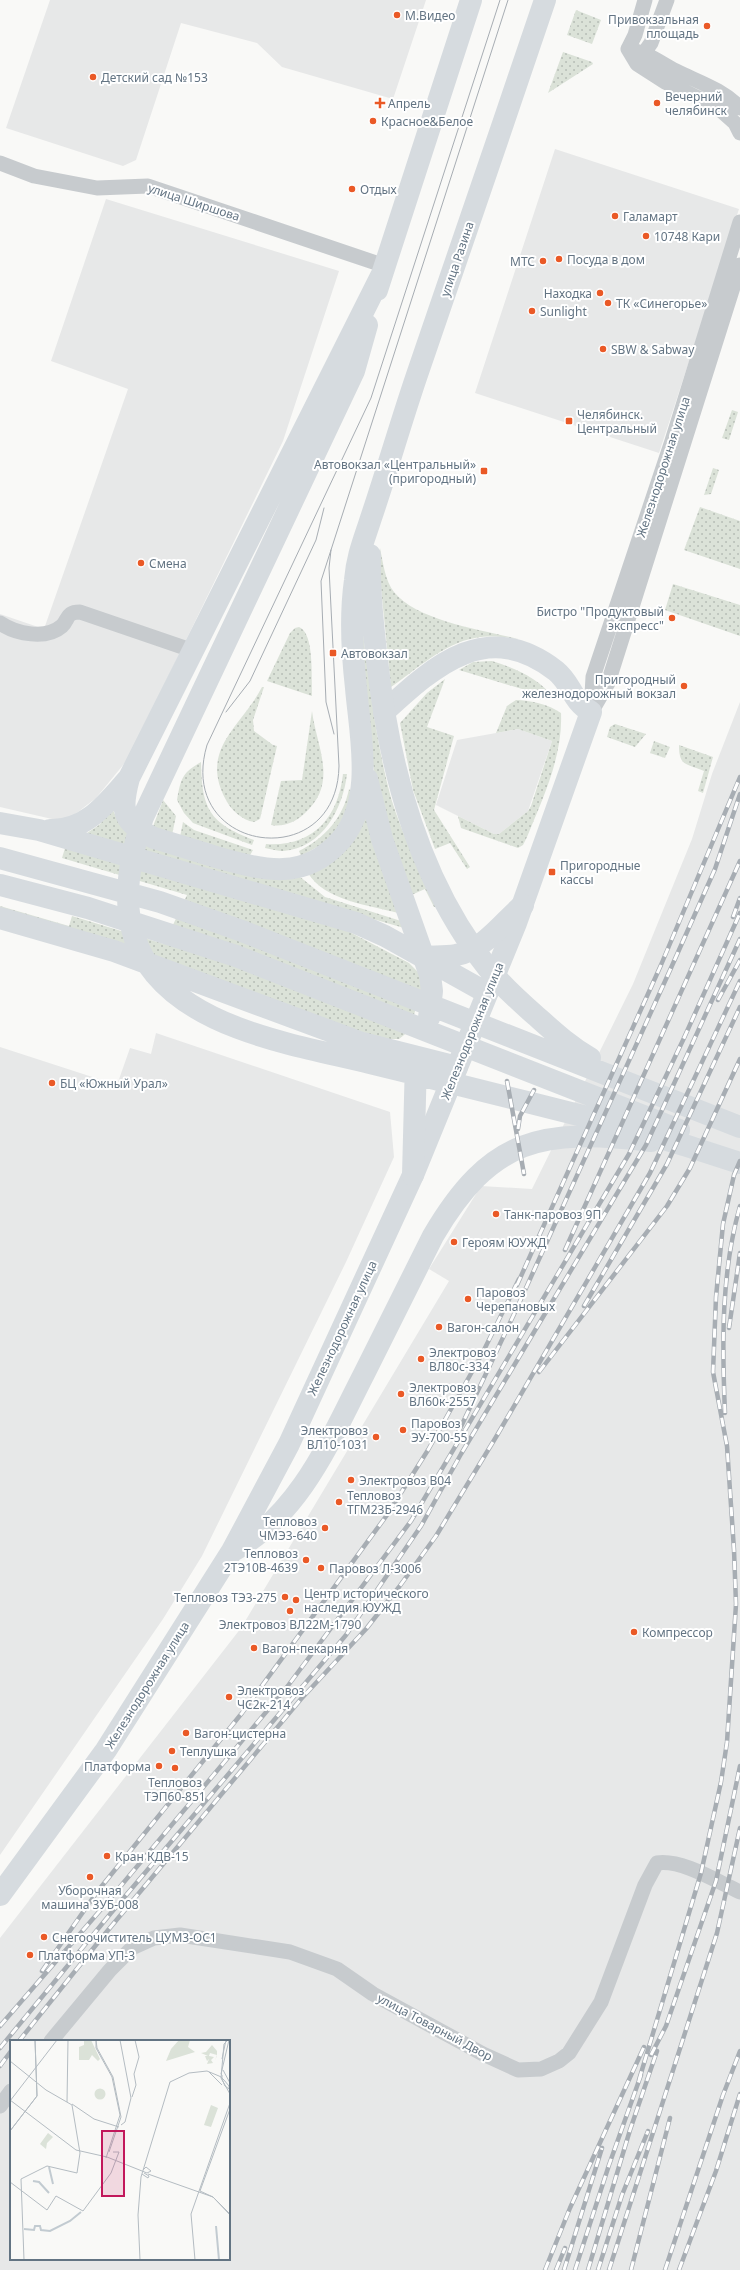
<svg xmlns="http://www.w3.org/2000/svg" width="740" height="2270" viewBox="0 0 740 2270" font-family="'Noto Sans',sans-serif">
	<style>
		.built { fill: #e7e8e8; fill-rule: evenodd }
		.grass { fill: url(#grass-dots) }
		.lines { fill: none; stroke-linecap: round; stroke-linejoin: round }
		.street { stroke: #c7cbce; stroke-width: 15 }
		.secondary { stroke: #d6dbdf; stroke-width: 22 }
		.primary { stroke: #d6dbdf; stroke-width: 22 }
		.tram { stroke: #a7adb3; stroke-width: 1 }
		.rail-casing { stroke: #a7adb3; stroke-width: 4.5 }
		.rail { stroke: #fff; stroke-width: 3; stroke-dasharray: 9; stroke-linecap: butt }
		.poi-dot { fill: #ea5926; stroke: #fff; stroke-width: 1.5 }
		.labels { text-anchor: middle; dominant-baseline: central; stroke-width: 4; stroke-linejoin: round; paint-order: stroke }
		.poi-label { font-size: 12px; fill: #637483; stroke: #fff; text-anchor: start }
		.street-label { font-size: 12px; fill: #637483; stroke: #fff }
		.inset-river { fill: none; stroke: #c2cbd1; stroke-width: 2 }
		.inset-road { fill: none; stroke: #b4bcc2; stroke-width: 1 }
		.view { fill: #c2185b; fill-opacity: 0.15; stroke: #c2185b; stroke-width: 2 }
		.inset-edge { fill: none; stroke: #637483; stroke-width: 2 }
	</style>
	<defs>
		<pattern id="grass-dots" width="8" height="8" patternUnits="userSpaceOnUse"><rect width="8" height="8" fill="#dbe2d8"/><path d="M2 2h.1M6 6h.1" fill="none" stroke="#b5bcb5" stroke-width="1.8" stroke-linecap="round"/></pattern>
	</defs>
	<rect width="100%" height="100%" fill="#f9f9f7"/>
	<path class="built" d="M50 0H426L393 99 282 67 257 43 181 23 136 160 123 166 6 128Z
		M555 149 739 209 659 453 475 393Z
		M106 199 339 271 283 441 128 759 96 798 65 822 0 807V614L44 629 128 389 51 361Z
		M740 702V2270H0V1938L241 1628 449 1281 429 1269 481 1186 532 1189 633 984 692 839 712 774ZM11 2041H229V2259H11Z
		M518 729 552 741 528 811 499 834H494L436 805 457 740Z
		M156 1033 390 1112 394 1157 346 1262 202 1556 163 1619 0 1855V1047L117 1085 130 1048 151 1054Z"/>
	<path class="grass" d="M576 10 601 20 592 44 567 35Z
		M563 52 592 62 593 64 548 93Z
		M732 410 738 412 729 440 722 438Z
		M713 468 719 470 711 494 704 495Z
		M700 507 740 521V569L684 550Z
		M380 548C383 562 385 581 394 592 417 621 483 630 518 639 504 637 490 635 475 638 444 643 416 670 391 687L378 558Z
		M673 584 740 605V636L665 610Z
		M361 618C369 678 375 739 391 798 402 835 421 871 437 907H434L425 889 409 896C397 854 382 813 374 770 364 720 363 668 361 618Z
		M299 627C315 633 311 680 312 696L267 681 290 633 295 628Z
		M492 661C517 669 538 678 555 699L459 670 473 662Z
		M445 679 427 727 454 736 434 810 470 867 467 869 450 843 435 849 413 790 400 723 427 693Z
		M262 687H264L253 720 254 731 273 745 277 746 260 819 254 822C242 820 231 810 226 800 198 749 243 725 262 687Z
		M516 700C530 700 550 705 561 713 563 756 543 798 527 837L523 845 518 848 461 828 458 816 494 834H499L528 811 531 806 552 741 518 729 496 733 507 706Z
		M312 711C317 749 339 783 304 814 294 823 283 827 271 825L281 781 302 780Z
		M615 724 646 734 635 747 607 737 610 727Z
		M654 741 670 747 665 758 650 753Z
		M679 745 713 757 703 793 698 791 704 771C686 763 679 767 679 745Z
		M201 762C202 809 209 823 254 840L252 845 193 823 184 813 177 800C181 778 182 773 201 762Z
		M343 774H347C343 808 323 848 283 851 278 851 271 849 265 848L266 844C312 847 338 819 343 774Z
		M349 789 352 793 346 814 328 841 301 856 299 851C325 838 343 818 349 789Z
		M163 800 176 816 172 835 152 829Z
		M113 810 119 823 299 876 325 897 401 921 404 928 84 835 99 825Z
		M366 812 398 913C369 905 325 901 308 873Z
		M183 822 194 830 253 850 249 857 180 837Z
		M65 848 344 929 409 963 419 973 423 985 409 1031 399 1039H383L0 908V906L69 926 72 916 164 944 187 895 62 858Z"/>
	<g class="lines">
		<path class="street" d="M628 49 637 64 665 82 717 107 735 123 740 133
			M628 49C649 53 657 61 676 71 698 82 722 89 740 108
			M628 49 635 35 645 0
			M639 60 651 43 667 0
			M0 163 34 176 97 188 148 186 385 266
			M0 623C16 634 46 640 62 626 69 619 66 612 80 612L194 651
			M593 709 608 683 740 265
			M591 712 593 677 672 441 740 222
			M51 2041 110 1970 132 1948 154 1938 180 1935 290 1952 337 1969 373 1994 483 2054 518 2070 541 2069 559 2061 569 2053 601 2002 645 1885 657 1863C682 1859 718 1882 740 1892
			M0 2106 11 2091"/>
		<path class="secondary" d="M233 1551C301 1513 330 1440 364 1374 387 1328 410 1282 433 1236 491 1137 542 1128 651 1141
			M0 1895 106 1750 232 1551 289 1444 413 1175 516 923 591 712C571 700 572 684 556 671 488 618 436 664 384 712"/>
		<path class="primary" d="M381 276 129 778C120 811 122 822 154 838 175 844 196 851 216 857 263 870 304 882 341 840 375 799 360 736 356 688 352 653 350 615 355 580 357 556 364 540 371 518 388 468 402 418 419 369 462 246 503 123 545 0
			M377 290 471 0
			M367 325 354 371 143 817C126 870 116 927 155 974 203 1032 301 1046 370 1063 424 1076 478 1090 531 1103 602 1120 671 1140 740 1163
			M370 555C369 590 373 625 377 660 389 768 419 882 488 968 502 986 519 1001 535 1015 553 1031 569 1046 590 1058
			M367 779 382 839 430 975 432 991 429 1018
			M0 823 39 830 356 923 385 936 487 993
			M50 830C86 831 106 804 128 779
			M0 858 160 902 242 931 740 1127
			M0 885 88 908 236 956 679 1130
			M0 918 114 951 362 1043 457 1067
			M422 957C433 956 445 957 456 955 483 951 504 921 523 905
			M413 1175 416 1060"/>
		<path class="tram" d="M331 550 329 568 339 766C337 876 175 853 207 745L371 398 500 0
			M226 712 250 681 316 540 324 508
			M334 734 326 702 321 581 508 0"/>
		<g class="rail-casing">
			<path id="rail" d="M733 917 740 898
				M718 1000 740 960
				M507 1081 524 1174
				M518 1129 520 1116 534 1090
				M565 1250 740 861
				M517 1285 661 965 740 777
				M584 1306 667 1164 740 1007
				M729 1328 740 1253
				M539 1372 667 1206 690 1168 740 1059
				M725 1413C722 1344 721 1273 740 1206
				M457 1435 516 1310 671 968 715 869 740 794
				M42 1971 97 1892 242 1713 387 1515 428 1450 482 1354 519 1279
				M0 2026 104 1906 287 1687 411 1521 629 1154 684 1038 740 913
				M19 2041 104 1935 301 1699 366 1629 399 1587 436 1536 496 1437 650 1173 740 981
				M0 2048 111 1913 346 1635 421 1526 461 1454 646 1145 740 939
				M651 2055 666 2026 716 1881 740 1766
				M0 2066 11 2051
				M639 2080 701 1873 721 1782 727 1742 736 1604 734 1550 727 1446 713 1372 716 1297 723 1224 734 1175 740 1161
				M545 2270 570 2208 644 2047
				M556 2270 565 2248
				M564 2270 602 2148
				M575 2270 609 2165 641 2075
				M588 2270 630 2130 657 2051
				M598 2270 622 2195 648 2131
				M609 2270 717 1933 740 1828
				M631 2270 670 2118
				M665 2270 723 2095 740 2051
				M679 2270 716 2171 740 2094"/>
		</g>
		<use href="#rail" class="rail"/>
	</g>
	<g class="poi-dot">
		<circle cx="397" cy="15" r="4"/>
		<circle cx="707" cy="26" r="4"/>
		<circle cx="93" cy="77" r="4"/>
		<path d="M378 97h4v4h4v4h-4v4h-4v-4h-4v-4h4z"/>
		<circle cx="657" cy="103" r="4"/>
		<circle cx="373" cy="121" r="4"/>
		<circle cx="352" cy="189" r="4"/>
		<circle cx="615" cy="216" r="4"/>
		<circle cx="646" cy="236" r="4"/>
		<circle cx="559" cy="259" r="4"/>
		<circle cx="543" cy="261" r="4"/>
		<circle cx="600" cy="293" r="4"/>
		<circle cx="608" cy="303" r="4"/>
		<circle cx="532" cy="311" r="4"/>
		<circle cx="603" cy="349" r="4"/>
		<rect x="565" y="417" width="8" height="8" rx="2"/>
		<rect x="480" y="467" width="8" height="8" rx="2"/>
		<circle cx="141" cy="563" r="4"/>
		<circle cx="672" cy="618" r="4"/>
		<rect x="329" y="649" width="8" height="8" rx="2"/>
		<circle cx="684" cy="686" r="4"/>
		<rect x="548" y="868" width="8" height="8" rx="2"/>
		<circle cx="52" cy="1083" r="4"/>
		<circle cx="496" cy="1214" r="4"/>
		<circle cx="454" cy="1242" r="4"/>
		<circle cx="468" cy="1299" r="4"/>
		<circle cx="439" cy="1327" r="4"/>
		<circle cx="421" cy="1359" r="4"/>
		<circle cx="401" cy="1394" r="4"/>
		<circle cx="403" cy="1430" r="4"/>
		<circle cx="376" cy="1437" r="4"/>
		<circle cx="351" cy="1480" r="4"/>
		<circle cx="339" cy="1502" r="4"/>
		<circle cx="325" cy="1528" r="4"/>
		<circle cx="306" cy="1560" r="4"/>
		<circle cx="321" cy="1568" r="4"/>
		<circle cx="285" cy="1597" r="4"/>
		<circle cx="296" cy="1600" r="4"/>
		<circle cx="290" cy="1611" r="4"/>
		<circle cx="634" cy="1632" r="4"/>
		<circle cx="254" cy="1648" r="4"/>
		<circle cx="229" cy="1697" r="4"/>
		<circle cx="186" cy="1733" r="4"/>
		<circle cx="172" cy="1751" r="4"/>
		<circle cx="159" cy="1766" r="4"/>
		<circle cx="175" cy="1768" r="4"/>
		<circle cx="107" cy="1856" r="4"/>
		<circle cx="90" cy="1877" r="4"/>
		<circle cx="44" cy="1937" r="4"/>
		<circle cx="30" cy="1955" r="4"/>
	</g>
	<g class="labels">
		<g class="poi-label">
			<text x="405" y="15">М.Видео</text>
			<text x="699" y="19" text-anchor="end">Привокзальная<tspan x="699" dy="14">площадь</tspan></text>
			<text x="101" y="77">Детский сад №153</text>
			<text x="665" y="96">Вечерний<tspan x="665" dy="14">челябинск</tspan></text>
			<text x="388" y="103">Апрель</text>
			<text x="381" y="121">Красное&amp;Белое</text>
			<text x="360" y="189">Отдых</text>
			<text x="623" y="216">Галамарт</text>
			<text x="654" y="236">10748 Кари</text>
			<text x="567" y="259">Посуда в дом</text>
			<text x="535" y="261" text-anchor="end">МТС</text>
			<text x="592" y="293" text-anchor="end">Находка</text>
			<text x="616" y="303">ТК «Синегорье»</text>
			<text x="540" y="311">Sunlight</text>
			<text x="611" y="349">SBW &amp; Sabway</text>
			<text x="577" y="414">Челябинск.<tspan x="577" dy="14">Центральный</tspan></text>
			<text x="476" y="464" text-anchor="end">Автовокзал «Центральный»<tspan x="476" dy="14">(пригородный)</tspan></text>
			<text x="149" y="563">Смена</text>
			<text x="664" y="611" text-anchor="end">Бистро "Продуктовый<tspan x="664" dy="14">экспресс"</tspan></text>
			<text x="341" y="653">Автовокзал</text>
			<text x="676" y="679" text-anchor="end">Пригородный<tspan x="676" dy="14">железнодорожный вокзал</tspan></text>
			<text x="560" y="865">Пригородные<tspan x="560" dy="14">кассы</tspan></text>
			<text x="60" y="1083">БЦ «Южный Урал»</text>
			<text x="504" y="1214">Танк-паровоз 9П</text>
			<text x="462" y="1242">Героям ЮУЖД</text>
			<text x="476" y="1292">Паровоз<tspan x="476" dy="14">Черепановых</tspan></text>
			<text x="447" y="1327">Вагон-салон</text>
			<text x="429" y="1352">Электровоз<tspan x="429" dy="14">ВЛ80с-334</tspan></text>
			<text x="409" y="1387">Электровоз<tspan x="409" dy="14">ВЛ60к-2557</tspan></text>
			<text x="411" y="1423">Паровоз<tspan x="411" dy="14">ЭУ-700-55</tspan></text>
			<text x="368" y="1430" text-anchor="end">Электровоз<tspan x="368" dy="14">ВЛ10-1031</tspan></text>
			<text x="359" y="1480">Электровоз В04</text>
			<text x="347" y="1495">Тепловоз<tspan x="347" dy="14">ТГМ23Б-2946</tspan></text>
			<text x="317" y="1521" text-anchor="end">Тепловоз<tspan x="317" dy="14">ЧМЭ3-640</tspan></text>
			<text x="298" y="1553" text-anchor="end">Тепловоз<tspan x="298" dy="14">2ТЭ10В-4639</tspan></text>
			<text x="329" y="1568">Паровоз Л-3006</text>
			<text x="304" y="1593">Центр исторического<tspan x="304" dy="14">наследия ЮУЖД</tspan></text>
			<text x="277" y="1597" text-anchor="end">Тепловоз ТЭ3-275</text>
			<text x="290" y="1624" text-anchor="middle">Электровоз ВЛ22М-1790</text>
			<text x="642" y="1632">Компрессор</text>
			<text x="262" y="1648">Вагон-пекарня</text>
			<text x="237" y="1690">Электровоз<tspan x="237" dy="14">ЧС2к-214</tspan></text>
			<text x="194" y="1733">Вагон-цистерна</text>
			<text x="180" y="1751">Теплушка</text>
			<text x="151" y="1766" text-anchor="end">Платформа</text>
			<text x="175" y="1782" text-anchor="middle">Тепловоз<tspan x="175" dy="14">ТЭП60-851</tspan></text>
			<text x="115" y="1856">Кран КДВ-15</text>
			<text x="90" y="1890" text-anchor="middle">Уборочная<tspan x="90" dy="14">машина 3УБ-008</tspan></text>
			<text x="52" y="1937">Снегоочиститель ЦУМ3-ОС1</text>
			<text x="38" y="1955">Платформа УП-3</text>
		</g>
		<g class="street-label">
			<text transform="translate(194 202) rotate(18)">улица Ширшова</text>
			<text transform="translate(457 259) rotate(-71)">улица Разина</text>
			<text transform="translate(663 467) rotate(-72)">Железнодорожная улица</text>
			<text transform="translate(472 1031) rotate(-68)">Железнодорожная улица</text>
			<text transform="translate(342 1328) rotate(-65)">Железнодорожная улица</text>
			<text transform="translate(147 1685) rotate(-58)">Железнодорожная улица</text>
			<text transform="translate(435 2027) rotate(28)">улица Товарный Двор</text>
		</g>
	</g>
	<g transform="translate(10 2040)">
		<rect width="220" height="220" fill="#f9f9f7"/>
		<path d="M169 0H184H180L178 7 185 12 156 21 161 9ZM202 5 207 11V16L205 20 207 15 200 13 199 16 204 17 201 20 203 23 197 24 199 19 197 21 195 16H198L191 13 196 12Z" fill="#dbe2d8"/>
		<path d="M74 0H81L90 19 88 21 82 15 79 20H69V7L74 5ZM201 65 208 68 201 87 194 85ZM38 93 43 97 37 103 36 109 30 104Z" fill="#dbe2d8"/>
		<path d="M84.5 54a5.5 5.5 0 1 1 11 0a5.5 5.5 0 1 1-11 0Z" fill="#dbe2d8"/>
		<path class="inset-river" d="M39 127 43 144M23 141 29 142 39 153M206 186 209 220M14 189 24 190 25 186H30L31 190 40 191 60 181 71 172"/>
		<path class="inset-road" d="M86 0V8L102 37 110 75 96 118M86 0 87 8 103 37 111 77 99 112M110 0 121 58 115 82 111 85M218 0 214 4 211 38 220 54M212 19 216 0M0 21 36 50 62 65 70 113 67 133 37 126 11 139 14 220M213 30 220 43M199 32 212 45M122 57 126 45 124 34 129 17 125 0M0 60 66 110 97 117 137 133 141 131 136 127 133 130M0 61 47 0M57 62 58 0M62 64 84 79 109 87M220 69 190 151 203 157 220 174M0 91 27 56 25 0M0 91 27 56 25 0M132 134 138 138 139 136 134 133M138 134 203 157 220 175M0 142 37 170 46 156 73 171 101 133 109 112H103M130 220 128 175 131 137 160 42 179 33 197 31 209 36 211 37 214 40 219 46V49L215 46 212 39V35L211 34 219 0M185 220 181 174 220 63"/>
		<path class="view" d="M92 91H114V156H92Z"/>
		<rect width="220" height="220" class="inset-edge"/>
	</g>
</svg>
